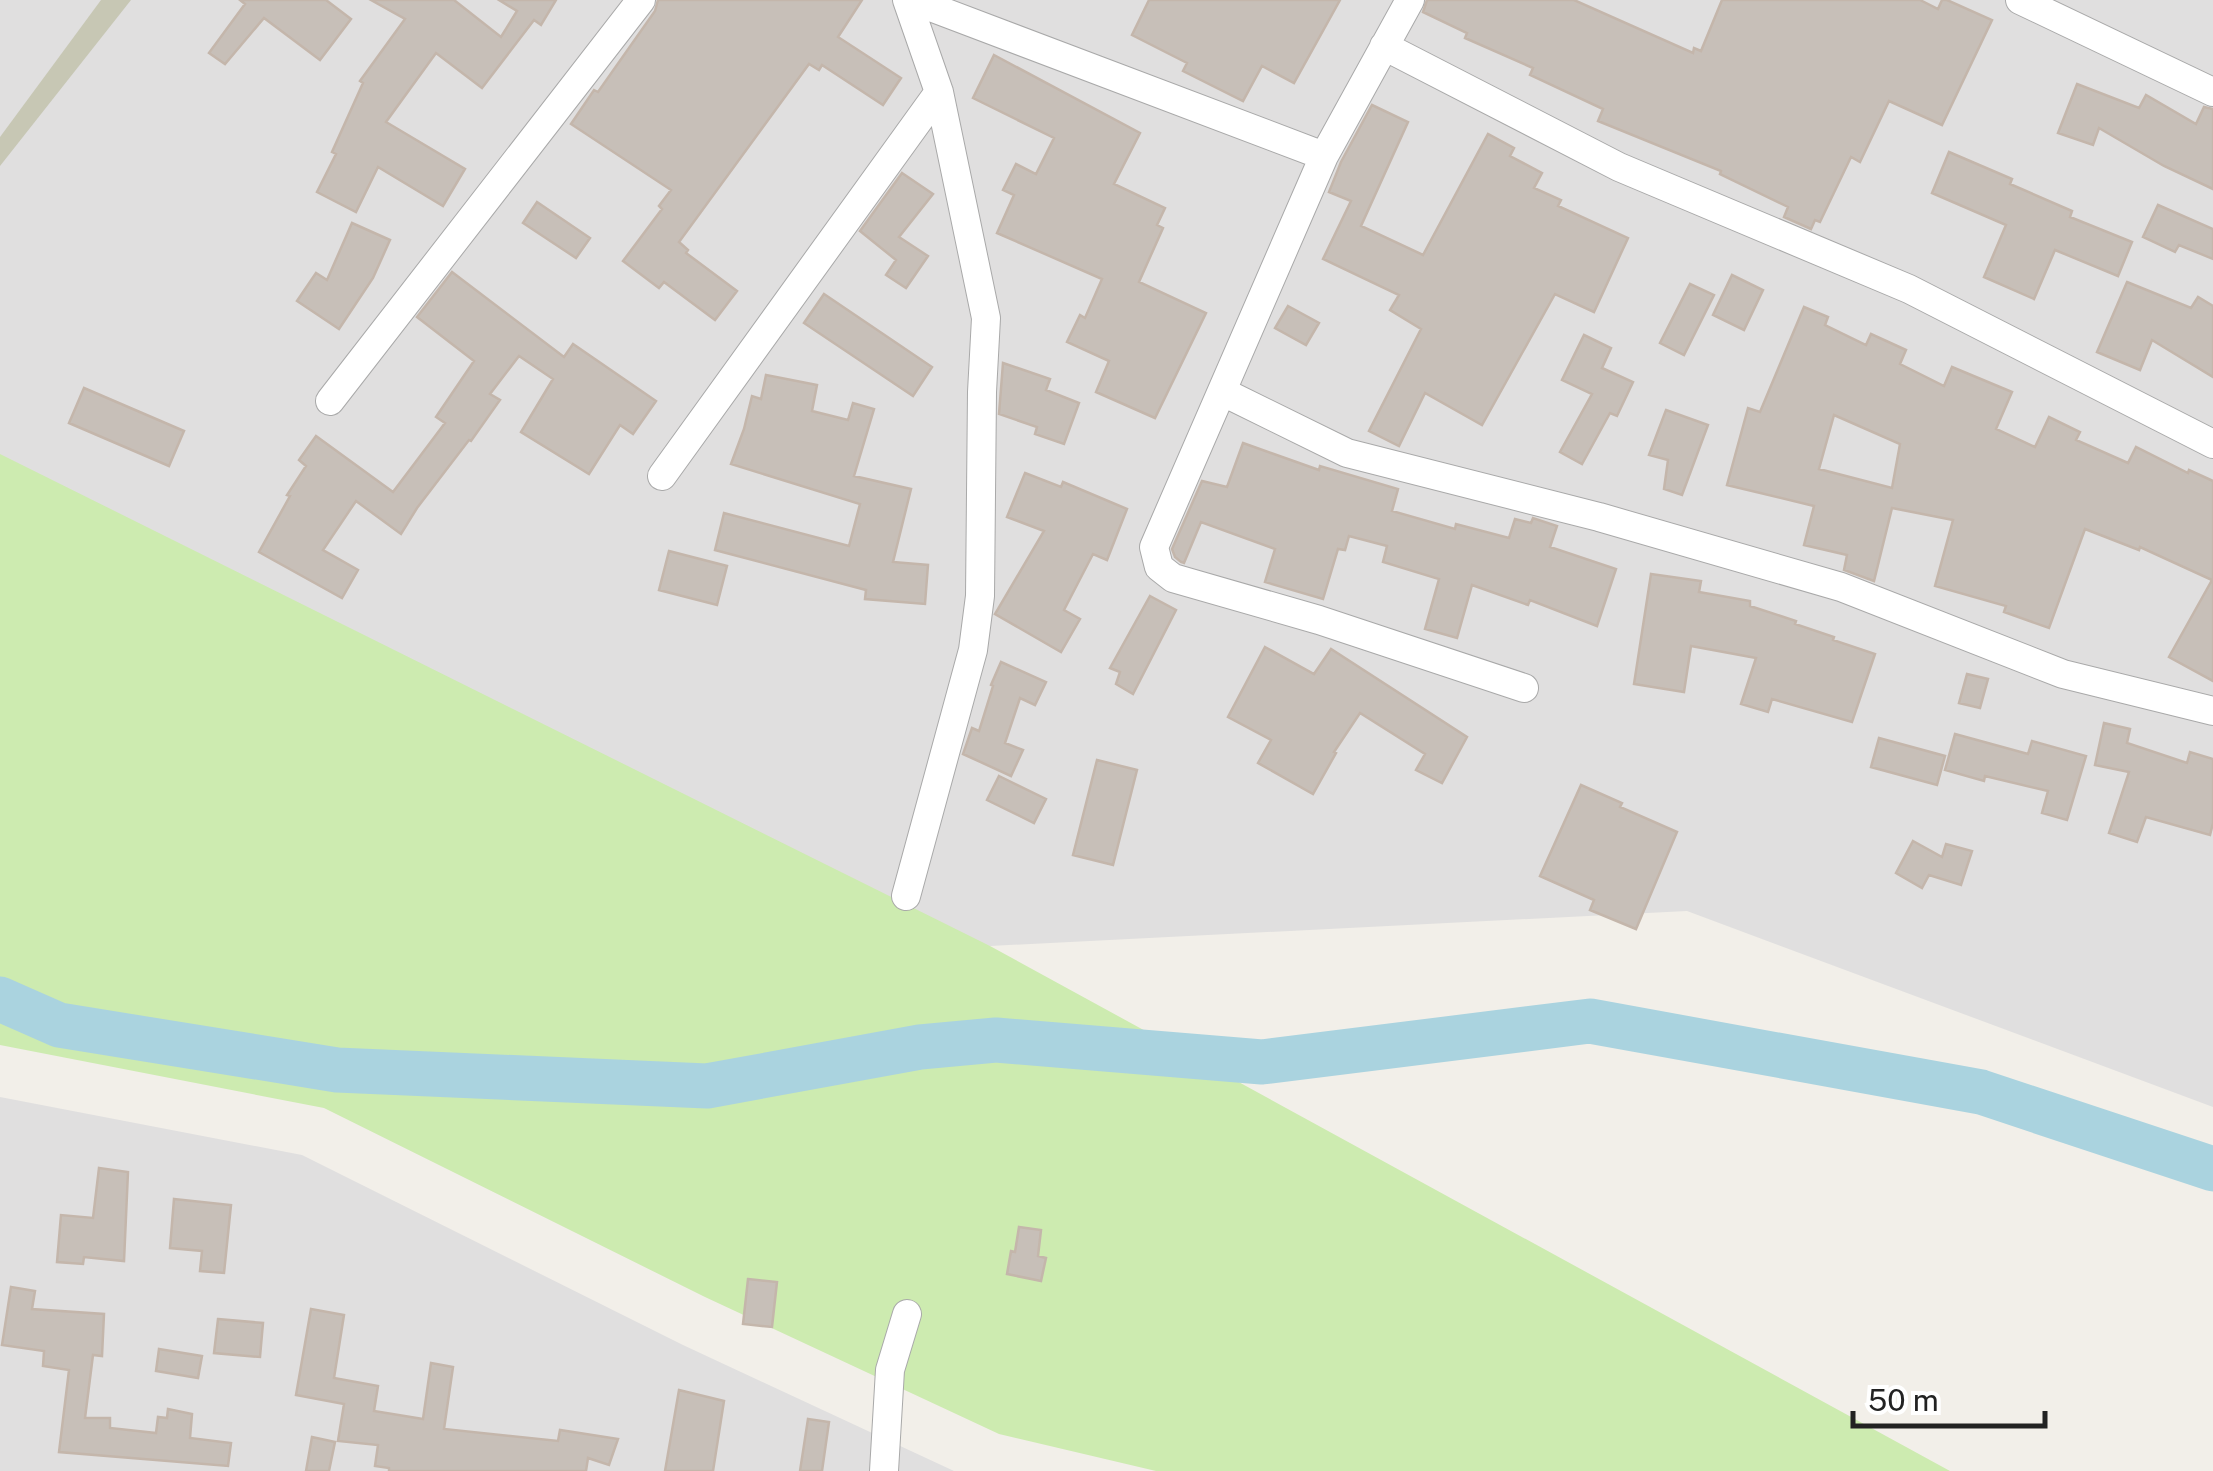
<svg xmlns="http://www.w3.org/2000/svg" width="2213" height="1471" viewBox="0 0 2213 1471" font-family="'Public Sans',sans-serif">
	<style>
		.residential { fill: #e0dfdf }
		.construction { fill: #c7c7b4 }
		.grass { fill: #cdebb0 }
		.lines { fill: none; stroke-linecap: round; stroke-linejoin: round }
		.river { stroke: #aad3df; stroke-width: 45 }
		.building { fill: #c7bfb8; stroke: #c4b6ab; stroke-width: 2.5; fill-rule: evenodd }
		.minor-casing { stroke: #a9a9a9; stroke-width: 30 }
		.minor { stroke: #fff; stroke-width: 28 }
	</style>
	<rect width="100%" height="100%" fill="#f2efe9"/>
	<path class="residential" d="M0 0H2213V1107L1687 911 990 946 0 762Z
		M0 1097 302 1155 683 1345 954 1471H0Z"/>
	<path class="construction" d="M101 0H131L0 166V137Z"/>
	<path class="grass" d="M0 454 990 946 1950 1471H1156L999 1434 705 1297 324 1108 0 1045Z"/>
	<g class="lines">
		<path class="river" d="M0 999 59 1025 337 1070 707 1086 920 1047 996 1040 1262 1062 1590 1021 1981 1092 2213 1169"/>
	</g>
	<path class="building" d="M240 0H326L351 19 320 60 264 18 225 64 209 53 245 4Z
		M371 0H454L501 37 517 11 499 0H556L541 25 534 20 482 88 436 53 386 122 465 169 443 206 378 167 356 212 317 192 336 154 332 152 363 83 360 81 405 19Z
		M658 0H862L838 37 901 78 883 105 822 65 819 70 809 64 679 242 688 250 686 253 737 291 715 320 664 282 659 288 623 261 662 209 659 206 671 190 571 124 594 90 598 92 655 11Z
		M1149 0H1340L1294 83 1262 66 1243 101 1183 71 1187 63 1132 35Z
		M1427 0H1574L1693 53 1694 48 1701 51 1722 0H1920L1938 9 1942 0H1947L1992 20 1942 125 1889 101 1860 162 1851 157 1820 222 1815 220 1811 229 1784 217 1788 207 1720 174 1721 171 1598 121 1603 109 1530 75 1533 68 1465 38 1467 33 1423 12Z
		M994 55 1140 133 1114 184 1165 208 1157 225 1163 228 1139 282 1206 313 1155 418 1096 392 1109 361 1067 342 1080 315 1085 318 1102 279 997 233 1014 195 1003 190 1016 164 1036 174 1054 138 973 98Z
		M2077 84 2139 108 2146 95 2196 124 2204 107 2213 109V189L2164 166 2099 128 2093 145 2058 133Z
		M1372 105 1408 122 1361 226 1423 255 1488 134 1514 148 1510 156 1542 173 1534 188 1561 200 1558 206 1628 238 1594 312 1555 294 1482 425 1425 393 1399 446 1369 431 1421 329 1390 310 1399 295 1323 259 1351 201 1329 192 1341 162Z
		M1949 152 2012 179 2010 184 2072 211 2070 217 2132 242 2118 276 2055 250 2034 299 1984 277 2006 225 1932 193Z
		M902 173 933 194 899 237 928 256 906 288 886 275 896 260 860 231Z
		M537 202 590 238 576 258 523 223Z
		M2158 205 2213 229V259L2179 245 2175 252 2143 237Z
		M352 223 390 240 373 278 339 329 297 301 316 273 327 280Z
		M452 272 564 357 573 344 656 401 633 434 620 425 589 474 521 432 553 379 519 356 490 394 500 400 471 441 469 440 417 508 401 534 356 501 323 550 358 570 342 598 259 552 290 496 287 495 306 466 299 460 316 436 393 492 445 423 436 417 474 361 417 317Z
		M1732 275 1763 290 1744 330 1713 315Z
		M2127 282 2191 308 2198 297 2213 306V377L2152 340 2140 370 2097 352Z
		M1690 284 1714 295 1684 355 1660 343Z
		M824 294 932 367 913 396 804 323Z
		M1288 306 1319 323 1306 345 1275 328Z
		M1804 307 1828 317 1825 325 1866 345 1871 334 1906 350 1900 364 1944 386 1952 367 2012 392 1996 429 2035 447 2049 417 2080 432 2076 440 2128 463 2136 447 2188 473 2189 470 2213 481V681L2169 657 2212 580 2140 547 2139 550 2085 529 2049 628 2004 612 2006 606 1935 586 1953 520 1892 508 1874 581 1844 570 1847 555 1804 545 1814 506 1727 485 1748 408 1760 412ZM1834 415 1900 444 1892 488 1819 469Z
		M1584 335 1611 348 1602 368 1633 382 1617 416 1610 413 1582 464 1560 452 1592 394 1562 380Z
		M1003 363 1050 379 1046 390 1079 403 1064 444 1035 434 1037 427 999 414Z
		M766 375 817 385 812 411 848 420 853 403 874 409 854 476 911 489 893 562 928 565 925 604 865 599 866 590 715 550 724 513 849 546 860 504 731 464 744 429 752 396 761 399Z
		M84 388 184 431 169 466 69 423Z
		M1666 410 1708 425 1682 495 1664 489 1668 460 1649 455Z
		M1243 443 1319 470 1320 466 1398 489 1392 511 1455 529 1456 524 1509 538 1515 519 1531 523 1533 518 1557 526 1550 547 1616 569 1597 626 1530 600 1528 605 1472 585 1457 638 1425 629 1439 579 1383 562 1387 546 1349 536 1345 550 1338 549 1323 599 1265 582 1275 549 1201 522 1184 563 1181 562 1175 557 1172 549 1202 481 1227 487Z
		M1025 473 1061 487 1063 482 1127 509 1107 560 1093 554 1064 610 1080 619 1061 652 995 614 1044 531 1007 517Z
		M669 551 727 566 717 605 659 590Z
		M1651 574 1701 581 1699 592 1750 601V606L1796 621 1795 624 1834 637 1833 640 1875 654 1852 722 1772 699 1768 712 1741 704 1756 658 1691 646 1684 692 1634 684Z
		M1150 596 1176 610 1133 694 1116 684 1120 672 1110 668Z
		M1265 647 1314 674 1331 649 1467 737 1442 783 1416 770 1425 754 1360 713 1334 752 1336 753 1313 794 1258 763 1271 740 1228 717Z
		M1001 662 1046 682 1035 705 1020 698 1005 743 1023 750 1011 776 963 754 972 728 979 731 993 686 991 685Z
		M1967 674 1988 679 1980 708 1959 703Z
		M2104 723 2130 729 2127 743 2187 763 2190 752 2213 759V823L2210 835 2146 817 2137 842 2109 833 2129 772 2095 765Z
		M1955 734 2028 754 2032 741 2086 756 2067 820 2042 813 2048 791 1985 776 1984 781 1945 770Z
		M1879 738 1945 756 1937 785 1871 767Z
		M1097 760 1137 770 1113 865 1073 855Z
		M999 776 1046 799 1034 823 987 800Z
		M1581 785 1622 803 1620 807 1677 832 1636 929 1590 910 1594 900 1540 876Z
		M1913 841 1942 857 1946 844 1972 851 1961 885 1929 875 1922 888 1896 873Z
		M99 1168 128 1172 124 1261 84 1257 83 1264 57 1262 61 1215 93 1218Z
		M174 1199 231 1205 224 1273 200 1271 202 1251 170 1248Z
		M1019 1227 1041 1230 1038 1256 1046 1258 1041 1281 1007 1274 1011 1251 1015 1252Z
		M748 1279 777 1282 772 1327 743 1324Z
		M11 1287 35 1291 32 1309 104 1314 102 1356 93 1355 85 1418H110V1428L156 1433 158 1417 167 1418 168 1409 192 1414 190 1438 231 1443 228 1466 59 1452 69 1370 43 1366 44 1351 2 1345Z
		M311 1309 344 1315 334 1378 378 1386 374 1411 423 1419 431 1363 453 1367 444 1429 558 1441 560 1430 618 1439 609 1465 588 1458 586 1471H389V1468L375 1466 378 1445 338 1441 344 1404 296 1395Z
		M218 1319 263 1323 260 1357 214 1353Z
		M159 1349 202 1356 198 1378 156 1371Z
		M679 1390 724 1401 713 1471H665Z
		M808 1419 829 1422 822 1471H800Z
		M312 1437 335 1442 329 1471H306Z"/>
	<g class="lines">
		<g class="minor-casing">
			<path id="minor" d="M912 0 1324 156
				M1410 0 1324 156 1154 547 1159 567 1173 578 1319 620 1524 688
				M2020 0 2213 92
				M1384 46 1619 167 1909 289 2213 444
				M1223 392 1347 453 1599 517 1841 587 2063 674 2213 711
				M330 401 641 0
				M662 476 939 92
				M906 896 973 650 980 596 982 392 986 318 939 92 907 0
				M884 1471 890 1370 907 1314"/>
		</g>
		<use href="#minor" class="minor"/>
	</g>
	<path d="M1853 1411v15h192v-15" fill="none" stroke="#222222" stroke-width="5"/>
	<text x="1868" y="1411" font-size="30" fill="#222222" stroke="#ffffff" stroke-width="8" paint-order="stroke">50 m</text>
</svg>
